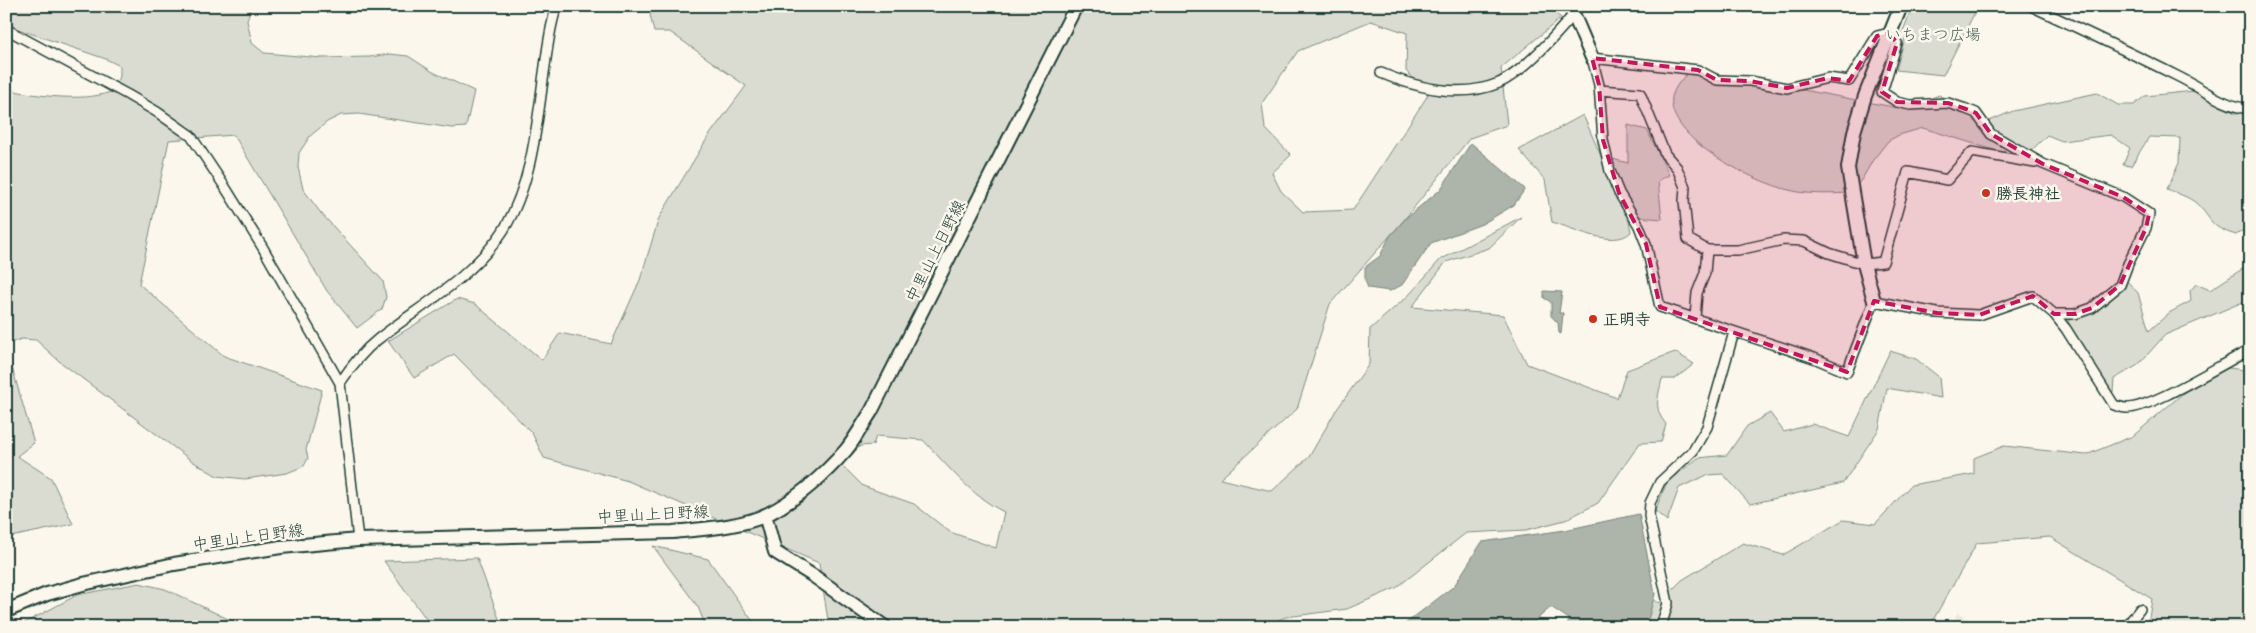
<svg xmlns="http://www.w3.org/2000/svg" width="2256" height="633" viewBox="0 0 2256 633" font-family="Sriracha,'Klee One',sans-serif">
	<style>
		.built { fill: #eae9de }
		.green { fill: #dbdcd1; stroke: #7d8c82; fill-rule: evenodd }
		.water { fill: #adb4aa; stroke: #74847b }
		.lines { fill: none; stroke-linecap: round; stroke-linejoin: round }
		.street-casing { stroke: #1f3d34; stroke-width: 12 }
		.secondary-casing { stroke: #1f3d34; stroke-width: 16 }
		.street { stroke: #fbf7ec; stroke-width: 9 }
		.secondary { stroke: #fbf7ec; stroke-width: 12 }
		.marked { fill: #c2185b; fill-opacity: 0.2; stroke: #c2185b; stroke-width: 4; stroke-dasharray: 10 6; stroke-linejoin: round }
		.poi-dot { fill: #c8321e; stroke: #fbf7ec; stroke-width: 2 }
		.labels { text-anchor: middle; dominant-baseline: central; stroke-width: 5; stroke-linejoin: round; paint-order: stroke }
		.park-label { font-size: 16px; fill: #455d53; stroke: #fbf7ec }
		.poi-label { font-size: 16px; font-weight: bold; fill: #1f3d34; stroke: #fbf7ec; text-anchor: start }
		.street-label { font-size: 16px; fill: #1f3d34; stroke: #fbf7ec }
	</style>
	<rect width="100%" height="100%" fill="#fbf7ec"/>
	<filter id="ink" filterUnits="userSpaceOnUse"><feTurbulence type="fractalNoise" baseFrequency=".02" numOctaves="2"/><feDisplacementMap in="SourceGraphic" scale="10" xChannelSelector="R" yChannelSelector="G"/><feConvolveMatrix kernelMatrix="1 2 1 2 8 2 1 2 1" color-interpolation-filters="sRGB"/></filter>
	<g filter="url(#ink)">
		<path class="built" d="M1958 612 1975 627H1950Z"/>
		<path class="green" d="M6 6H251L247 21 252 43 264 53 322 58 370 57 390 54 408 56 433 72 474 91 466 127 452 128 359 114 341 115 327 122 310 136 299 153 298 167 303 189 320 212 383 281 386 297 382 309 357 328 327 291 234 135 169 140 139 284 224 356 322 390 306 450 308 458 304 466 287 473 245 479 217 476 192 461 59 361 36 340 22 339 6 344V89C34 96 90 103 115 90L120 76V66L106 59 6 25Z
			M658 6H931L933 11 954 6H1454L1455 9 1474 13 1477 6H1546L1561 18 1501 68 1507 125 1470 138 1403 221 1330 304 1297 409 1220 479 1272 491 1309 457 1335 412 1369 364 1370 329 1409 295 1440 260 1521 217 1489 248 1446 262 1412 307 1503 315 1527 364 1617 398 1627 370 1675 352 1694 364 1675 379H1662C1658 397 1653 409 1666 424L1661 442 1640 443 1598 503 1565 520 1526 530 1466 533 1396 588 1347 609 1286 617 1259 627H829L819 563 628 481 544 458 532 433 454 354 414 378 388 341 457 299 475 304 542 360 560 333 611 344 640 280 659 218 708 137 746 86 670 32H654L650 15ZM1371 21 1407 33 1406 71 1428 95 1353 210 1303 212 1281 191 1272 173 1291 155 1265 128 1262 103 1298 51ZM876 436 923 440C948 466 971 496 1004 512L996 548 950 532 914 504 863 486 842 465 860 446 873 445Z
			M1913 6H1978L1943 75 1896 70 1906 34 1902 33Z
			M1692 69 1904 109 1939 95 1972 116 1980 125 2013 111 2097 93 2118 105H2134L2145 96 2195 91 2235 113 2250 112V226L2236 235C2207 226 2214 220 2196 203 2189 197 2176 193 2167 189L2179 163 2180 138 2149 137 2131 166 2123 165 2130 148 2111 135 2062 141 2047 135 2023 159 1923 128 1899 135 1888 141 1873 160 1862 179 1850 193C1830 194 1805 195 1785 189 1752 180 1666 139 1672 97 1674 87 1684 76 1692 69Z
			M1583 115 1601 156 1628 163V125L1647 130 1669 175 1658 181 1662 219 1628 216 1631 232C1614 249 1573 228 1552 222L1545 180 1519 150Z
			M2250 264V299L2165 335 2138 365 2114 379 2113 392C2092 376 2077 345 2068 321L2093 310 2127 281 2138 293 2149 331 2169 313 2191 301 2190 291 2196 284 2210 290Z
			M6 347 34 443 17 456 51 478 73 524 6 538Z
			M1890 351 1916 359 1939 377 1941 398 1887 388 1879 429 1843 483 1750 504 1723 474 1707 475 1679 488 1667 521 1655 511 1667 482 1698 458 1727 455 1747 426 1770 413 1784 432 1812 424 1849 437Z
			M2215 366 2250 371V627H2142L2149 618 2152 599 2050 537 1977 543 1929 627H1641L1634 586 1659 603 1682 580 1743 543 1783 555 1843 520 1875 524 1911 485 1974 474V458L2004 446 2086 455 2133 436Z
			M653 546 708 559 757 627H706L698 607Z
			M477 558 502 627H432L384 561Z
			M139 583 165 589 245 627H17L77 595Z"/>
		<path class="water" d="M1471 143 1525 189 1514 205 1482 224 1431 243 1402 285 1390 291 1368 288 1365 280V267L1380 256 1390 236 1407 217 1440 190Z
			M1544 291 1562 292 1559 313H1563L1561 334 1559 333 1558 323 1551 316V302L1544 298Z
			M1639 514 1655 594 1646 627H1567L1569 619 1551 607 1528 627 1482 625 1478 627H1401L1454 586 1482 542 1565 530Z"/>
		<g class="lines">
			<g class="street-casing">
				<path id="street" d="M2031 6C2080 29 2129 52 2177 76 2202 88 2222 106 2250 109
					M6 29 128 95 157 112 191 136 225 187 263 248 340 383 358 540
					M1381 73C1417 88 1461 99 1499 83 1523 72 1557 34 1574 14
					M1599 90 1640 93 1665 154 1677 168 1685 187 1684 201 1688 239 1707 250H1738L1783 240 1804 241 1829 253 1864 264 1883 262 1908 172 1947 180 1972 152 2035 163
					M2054 314H2075L2092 308 2120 285 2128 264 2146 228 2149 214 2123 197 2043 164 1991 134 1976 113 1966 109 1948 103 1910 105 1897 102 1882 92 1897 43 1889 33 1877 36 1849 81 1828 78 1787 88 1750 81 1717 80 1698 70 1592 58 1599 85 1603 140 1610 171 1619 193 1639 226 1646 244 1660 307 1814 358 1847 372 1874 301 1937 313 1979 315 2033 296 2054 314 2066 329 2114 405C2118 406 2122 408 2126 408 2151 409 2223 363 2250 350
					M1695 318 1697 293 1705 273 1707 250
					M340 383C350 368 362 352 377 340 420 306 472 278 503 231 533 183 537 121 545 66 548 46 550 25 557 6
					M1661 627 1668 603 1649 516 1650 503 1660 482 1693 451 1707 427 1734 332
					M2126 627 2140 609"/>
			</g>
			<g class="secondary-casing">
				<path id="secondary" d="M1570 6 1592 58
					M1874 301 1864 264 1848 168 1854 132 1865 96 1901 6
					M765 515 775 552 815 577 885 627
					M6 611 47 594 83 584 174 564 281 547 358 540 673 532C700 529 741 527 766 515 796 500 824 475 846 450 855 439 863 424 871 412L1076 6"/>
			</g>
			<use href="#street" class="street"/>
			<use href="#secondary" class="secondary"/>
		</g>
	</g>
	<path class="marked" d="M1889 33 1897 43 1882 92 1897 102 1948 103 1966 109 1976 113 1991 134 2043 164 2123 197 2149 214 2146 228 2120 285 2092 308 2075 314H2054L2033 296 1979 315 1937 313 1874 301 1847 372 1660 307 1646 244 1619 193 1603 140 1599 85 1592 58 1698 70 1717 80 1750 81 1787 88 1828 78 1849 81 1877 36Z"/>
	<g class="poi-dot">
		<circle cx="1986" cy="193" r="5"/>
		<circle cx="1593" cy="319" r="5"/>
	</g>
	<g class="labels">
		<g class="park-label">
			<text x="1933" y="34">いちまつ広場</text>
		</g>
		<g class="poi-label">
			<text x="1996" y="193">勝長神社</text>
			<text x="1603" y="319">正明寺</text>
		</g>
		<g class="street-label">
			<text transform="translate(935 251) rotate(-63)">中里山上日野線</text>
			<text transform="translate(653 514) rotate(-3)">中里山上日野線</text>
			<text transform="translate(248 537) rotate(-8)">中里山上日野線</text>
		</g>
	</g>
	<rect width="2256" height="633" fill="none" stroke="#fbf7ec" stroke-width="25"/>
	<rect x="12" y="12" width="2231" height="608" fill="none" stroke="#1f3d34" stroke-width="2" filter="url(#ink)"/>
</svg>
